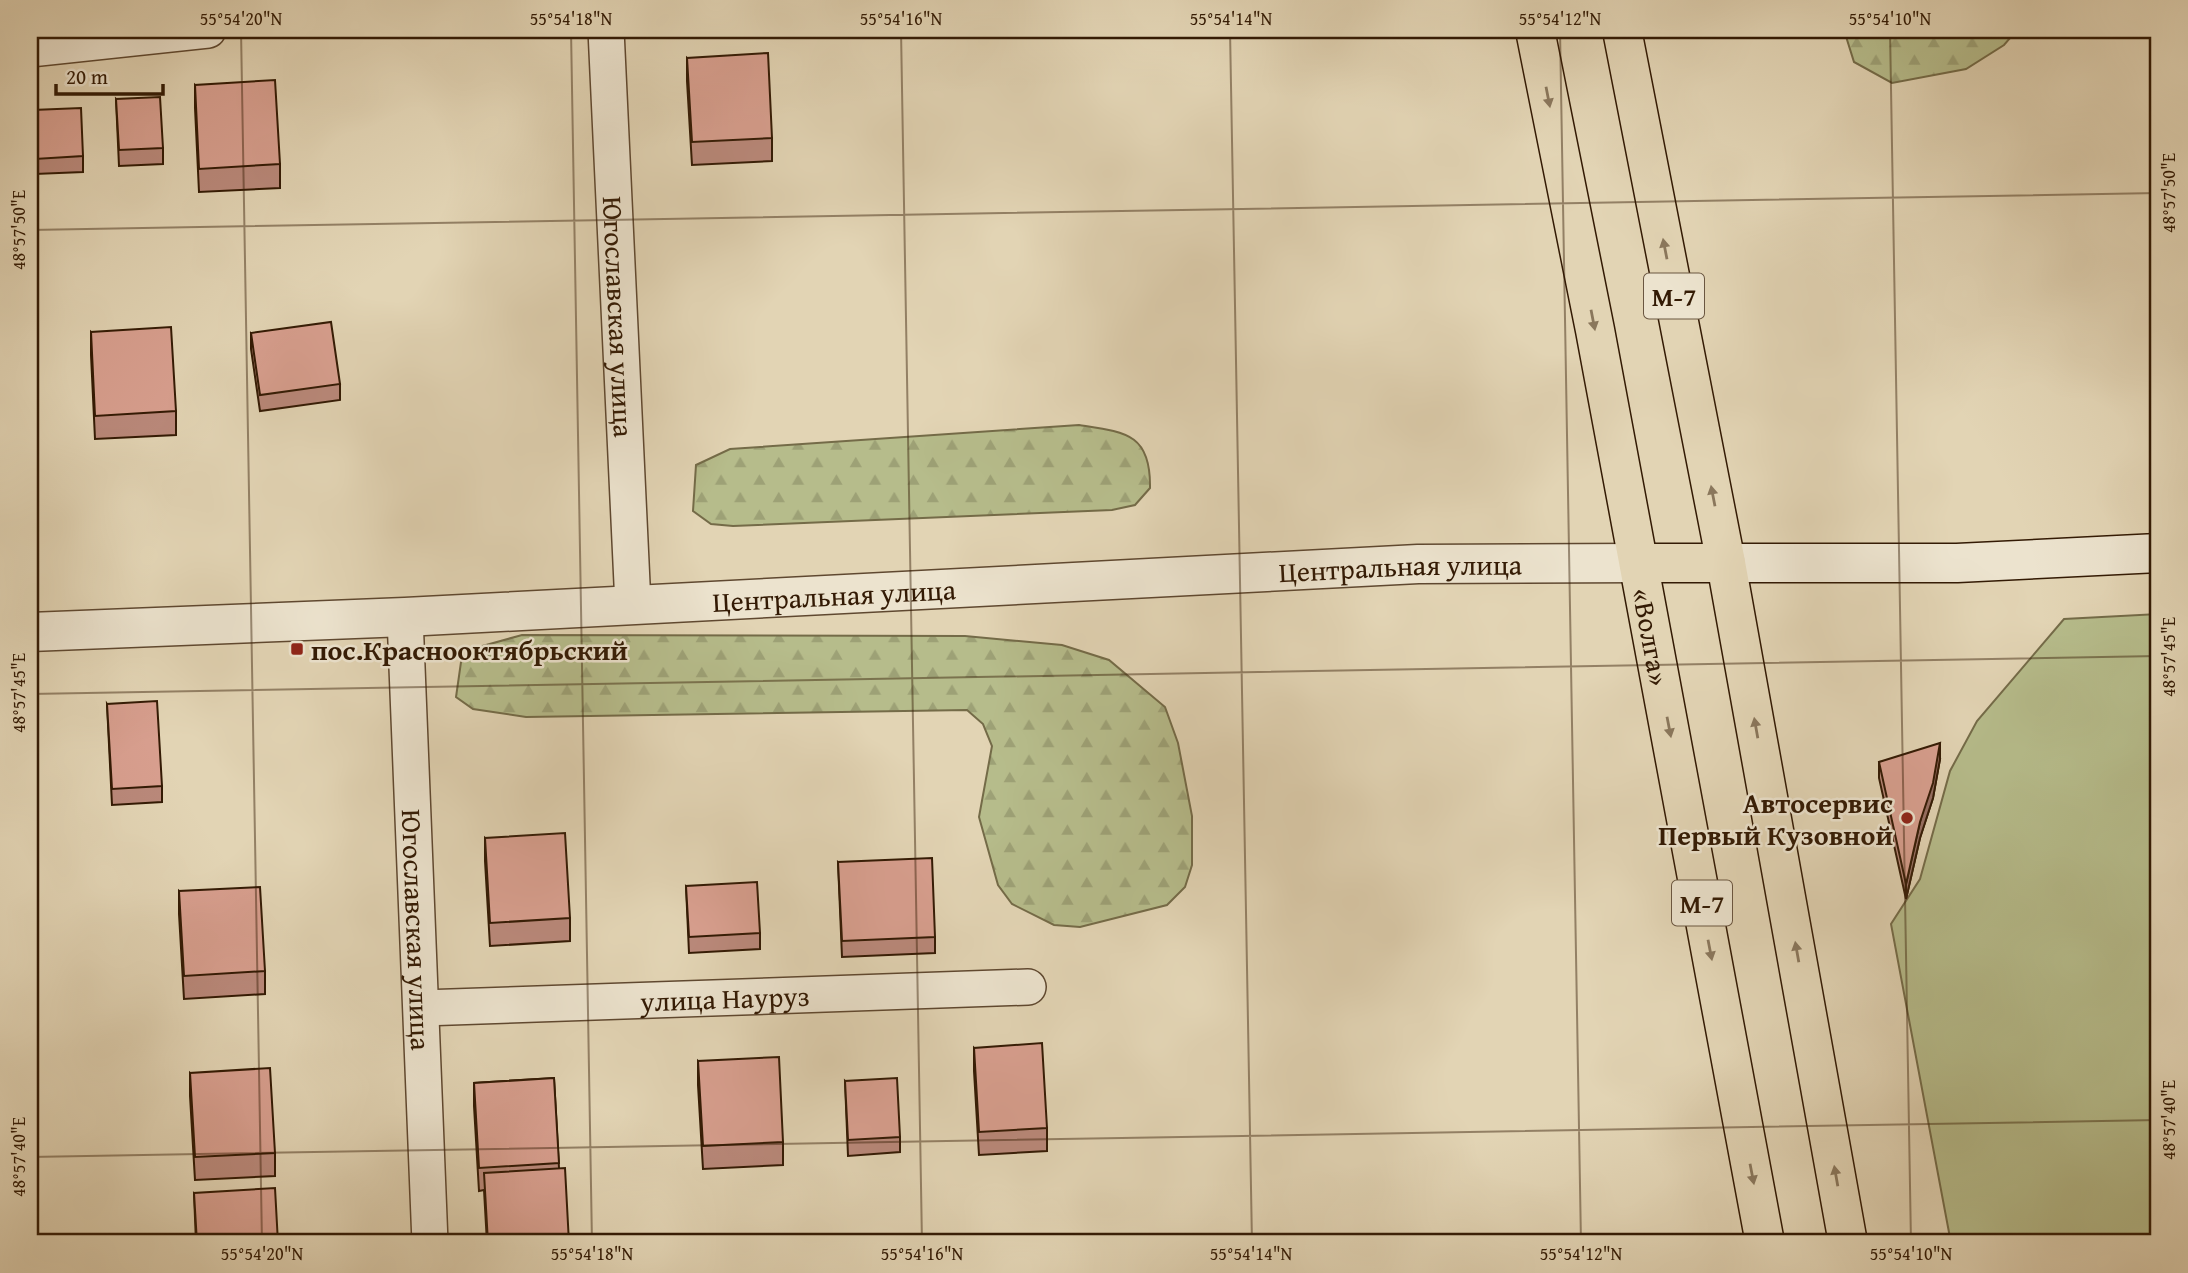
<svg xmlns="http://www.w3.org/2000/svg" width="2188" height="1273" viewBox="0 0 2188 1273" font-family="'Gentium Book Plus',serif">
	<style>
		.green { fill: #b6bc8b; stroke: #746b48; stroke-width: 2 }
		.forest { fill: url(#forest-firs); stroke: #746b48; stroke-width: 2 }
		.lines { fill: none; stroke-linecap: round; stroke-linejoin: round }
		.minor-casing { stroke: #5f4830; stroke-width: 38 }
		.tertiary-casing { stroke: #5f4830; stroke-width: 41 }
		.secondary-casing { stroke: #331a04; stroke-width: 41 }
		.trunk-casing { stroke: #331a04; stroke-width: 41 }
		.minor { stroke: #ece3ce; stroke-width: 35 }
		.tertiary { stroke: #ece3ce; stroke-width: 38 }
		.secondary { stroke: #ece3ce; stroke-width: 38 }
		.trunk { stroke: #e2d4b4; stroke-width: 38 }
		.wall { fill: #ba897b; stroke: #331a04; stroke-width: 2 }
		.shaded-wall { fill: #976f64; stroke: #331a04; stroke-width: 2 }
		.building { fill: #d89f8f; stroke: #331a04; stroke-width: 2 }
		.oneway { fill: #8a775c }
		.ticks { fill: none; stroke: #331a04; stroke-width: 2; stroke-opacity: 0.45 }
		.poi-dot { fill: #8f2418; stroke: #ece3ce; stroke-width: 2.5 }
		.labels { text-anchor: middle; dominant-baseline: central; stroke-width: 5; stroke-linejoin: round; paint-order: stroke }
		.shield { fill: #ece3ce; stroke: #6a5641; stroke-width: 2 }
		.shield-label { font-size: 26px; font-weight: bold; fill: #331a04 }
		.street-label { font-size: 28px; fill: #331a04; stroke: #ece3ce }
		.poi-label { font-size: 28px; font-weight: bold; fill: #331a04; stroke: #ece3ce; text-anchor: start }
		.neatline { fill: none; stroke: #331a04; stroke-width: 2.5 }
		.ticks-label { font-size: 18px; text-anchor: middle; fill: #331a04 }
	</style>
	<defs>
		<pattern id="forest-firs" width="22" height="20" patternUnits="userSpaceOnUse" patternTransform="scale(1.75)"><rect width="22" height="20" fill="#b6bc8b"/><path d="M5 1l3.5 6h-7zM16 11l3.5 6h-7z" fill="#9da176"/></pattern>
	</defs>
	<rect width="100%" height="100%" fill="#e2d4b4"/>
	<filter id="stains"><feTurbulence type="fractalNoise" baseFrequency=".00286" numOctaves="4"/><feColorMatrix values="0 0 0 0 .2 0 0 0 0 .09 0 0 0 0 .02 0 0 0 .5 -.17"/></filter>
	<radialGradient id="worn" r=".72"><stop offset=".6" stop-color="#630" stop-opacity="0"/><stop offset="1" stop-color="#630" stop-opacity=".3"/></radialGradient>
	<path class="green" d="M2158 614V1243H1951L1891 924 1920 879 1950 771 1977 721 2064 619Z"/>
	<path class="forest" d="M1844 30H2017L2004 45 1966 69 1892 83 1854 62Z
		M1079 425C1125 432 1151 433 1150 488L1135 505 1112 510 733 526 711 524 693 511 696 465 730 449Z
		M522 635 965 636 1062 645 1109 660 1165 707 1178 743 1192 816V865L1185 887 1167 905 1080 927 1054 925 1012 904 998 885 979 817 992 746 983 724 967 710 526 717 473 709 456 697 461 662 479 647Z"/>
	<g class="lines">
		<g class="minor-casing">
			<g id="minor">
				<path id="s1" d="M606 30 633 605"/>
				<path d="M30 49 208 30"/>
				<path id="s2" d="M405 617 430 1243"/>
				<path id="s3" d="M422 1008 1028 987"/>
			</g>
		</g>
		<g class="tertiary-casing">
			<g id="tertiary">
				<path id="s4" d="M30 632 405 617 1418 564 1639 563"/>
			</g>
		</g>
		<g class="secondary-casing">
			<path id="secondary" d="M1726 563H1957L2158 553"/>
		</g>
		<g class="trunk-casing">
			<g id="trunk">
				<path id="s5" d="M1535 30 1595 330 1765 1243"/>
				<path d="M1622 30 1726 563 1848 1243"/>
				<path d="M1639 563H1726"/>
			</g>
		</g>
		<use href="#minor" class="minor"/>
		<use href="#tertiary" class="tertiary"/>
		<use href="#secondary" class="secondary"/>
		<use href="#trunk" class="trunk"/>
	</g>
	<path class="wall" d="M687 58 772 138V161L692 165 687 81Z
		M195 85 280 164V188L199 192 195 108Z
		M116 99 163 148V164L119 166Z
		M33 110 83 156V172L35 174Z
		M91 332 176 411V435L95 439 91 355Z
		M251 333 340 384V400L260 411 251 349Z
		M107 704 162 786V802L112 805Z
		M1940 759 1933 798 1920 838 1906 899 1879 778V762Z
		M485 838 570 918V941L490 946 485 861Z
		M838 862 935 937V953L842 957Z
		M686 886 760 933V949L689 953Z
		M179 891 265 971V994L184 999 179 914Z
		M974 1048 1047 1128V1151L979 1155 974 1071Z
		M698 1061 783 1142V1165L703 1169 698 1085Z
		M190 1073 275 1153V1176L195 1180 190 1096Z
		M554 1078 559 1168 569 1243H487L484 1190 479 1191 474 1106V1083Z
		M845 1081 900 1137V1152L848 1156Z
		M194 1193 278 1243H196Z"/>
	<path class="shaded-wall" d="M1940 743V759L1933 798 1920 838 1906 899V884L1920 822Z"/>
	<path class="building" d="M768 53 772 138 692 142 687 58Z
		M275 80 280 164 199 169 195 85Z
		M160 97 163 148 119 150 116 99Z
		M81 108 83 156 35 159 33 110Z
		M331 322 340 384 260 395 251 333Z
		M171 327 176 411 95 416 91 332Z
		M157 701 162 786 112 789 107 704Z
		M1940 743 1933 783 1920 822 1906 884 1879 762Z
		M565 833 570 918 490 923 485 838Z
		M932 858 935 937 842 941 838 862Z
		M757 882 760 933 689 937 686 886Z
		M260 887 265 971 184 976 179 891Z
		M1042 1043 1047 1128 979 1132 974 1048Z
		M779 1057 783 1142 703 1146 698 1061Z
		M270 1068 275 1153 195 1157 190 1073Z
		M554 1078 559 1163 479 1168 474 1083Z
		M897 1078 900 1137 848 1140 845 1081Z
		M565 1168 569 1243H488L484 1173Z
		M275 1188 278 1243H197L194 1193Z"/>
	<defs><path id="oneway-solid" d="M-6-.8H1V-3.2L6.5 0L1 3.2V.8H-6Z" transform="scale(1.75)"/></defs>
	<g class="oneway">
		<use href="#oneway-solid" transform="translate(1548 97) rotate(79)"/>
		<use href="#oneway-solid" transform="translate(1665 249) rotate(-101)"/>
		<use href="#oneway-solid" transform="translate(1593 320) rotate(79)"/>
		<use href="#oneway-solid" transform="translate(1713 496) rotate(-101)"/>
		<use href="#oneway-solid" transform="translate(1669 727) rotate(79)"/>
		<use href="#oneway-solid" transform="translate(1756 728) rotate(-100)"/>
		<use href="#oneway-solid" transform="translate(1710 950) rotate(79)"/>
		<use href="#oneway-solid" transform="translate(1797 952) rotate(-100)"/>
		<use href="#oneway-solid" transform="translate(1752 1174) rotate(79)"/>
		<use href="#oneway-solid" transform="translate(1836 1176) rotate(-100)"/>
	</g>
	<path class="ticks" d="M241 30 262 1243M571 30 592 1243M901 30 922 1243M1230 30 1252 1243M1560 30 1581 1243M1890 30 1911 1243M30 230 2158 193M30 694 2158 656M30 1157 2158 1120"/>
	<g class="poi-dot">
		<rect x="290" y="642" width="14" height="14" rx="3.5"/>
		<circle cx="1907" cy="818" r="7"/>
	</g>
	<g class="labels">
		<g class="shield">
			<rect x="1644" y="273.5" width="60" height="45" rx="5"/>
			<rect x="1672" y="880.5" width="60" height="45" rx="5"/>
		</g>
		<g class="shield-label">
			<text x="1674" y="296">М-7</text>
			<text x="1702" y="903">М-7</text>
		</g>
		<g class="street-label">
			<text stroke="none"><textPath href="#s1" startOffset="287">Югославская улица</textPath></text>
			<text stroke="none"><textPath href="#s4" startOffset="1372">Центральная улица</textPath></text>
			<text stroke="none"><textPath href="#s4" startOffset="805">Центральная улица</textPath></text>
			<text stroke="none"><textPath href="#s5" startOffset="618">«Волга»</textPath></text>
			<text stroke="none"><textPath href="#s2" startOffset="313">Югославская улица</textPath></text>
			<text stroke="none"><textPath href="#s3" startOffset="303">улица Науруз</textPath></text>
		</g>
		<g class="poi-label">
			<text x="311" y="649">пос.Краснооктябрьский</text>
			<text x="1893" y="802" text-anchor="end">Автосервис<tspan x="1893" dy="32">Первый Кузовной</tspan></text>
		</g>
	</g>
	<rect width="2188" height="1273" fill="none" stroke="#e2d4b4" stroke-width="77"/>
	<path d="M56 84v10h107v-10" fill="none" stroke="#331a04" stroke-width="3.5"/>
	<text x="66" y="84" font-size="21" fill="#331a04" stroke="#ece3ce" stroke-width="5" paint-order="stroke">20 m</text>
	<rect x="38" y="38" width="2112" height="1196" class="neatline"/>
	<g class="ticks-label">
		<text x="241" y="25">55°54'20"N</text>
		<text x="571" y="25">55°54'18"N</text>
		<text x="901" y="25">55°54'16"N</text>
		<text x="1231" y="25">55°54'14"N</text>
		<text x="1560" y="25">55°54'12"N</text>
		<text x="1890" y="25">55°54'10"N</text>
		<text transform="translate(2169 193) rotate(-90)" y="6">48°57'50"E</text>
		<text transform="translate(19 230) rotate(-90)" y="6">48°57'50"E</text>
		<text transform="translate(2169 657) rotate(-90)" y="6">48°57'45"E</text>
		<text transform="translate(19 693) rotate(-90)" y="6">48°57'45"E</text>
		<text transform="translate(2169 1120) rotate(-90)" y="6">48°57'40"E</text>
		<text transform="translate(19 1157) rotate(-90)" y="6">48°57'40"E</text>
		<text x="262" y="1260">55°54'20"N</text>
		<text x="592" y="1260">55°54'18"N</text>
		<text x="922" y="1260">55°54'16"N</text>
		<text x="1251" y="1260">55°54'14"N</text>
		<text x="1581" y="1260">55°54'12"N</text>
		<text x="1911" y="1260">55°54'10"N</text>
	</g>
	<rect width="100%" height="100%" filter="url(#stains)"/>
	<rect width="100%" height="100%" fill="url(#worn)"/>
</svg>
